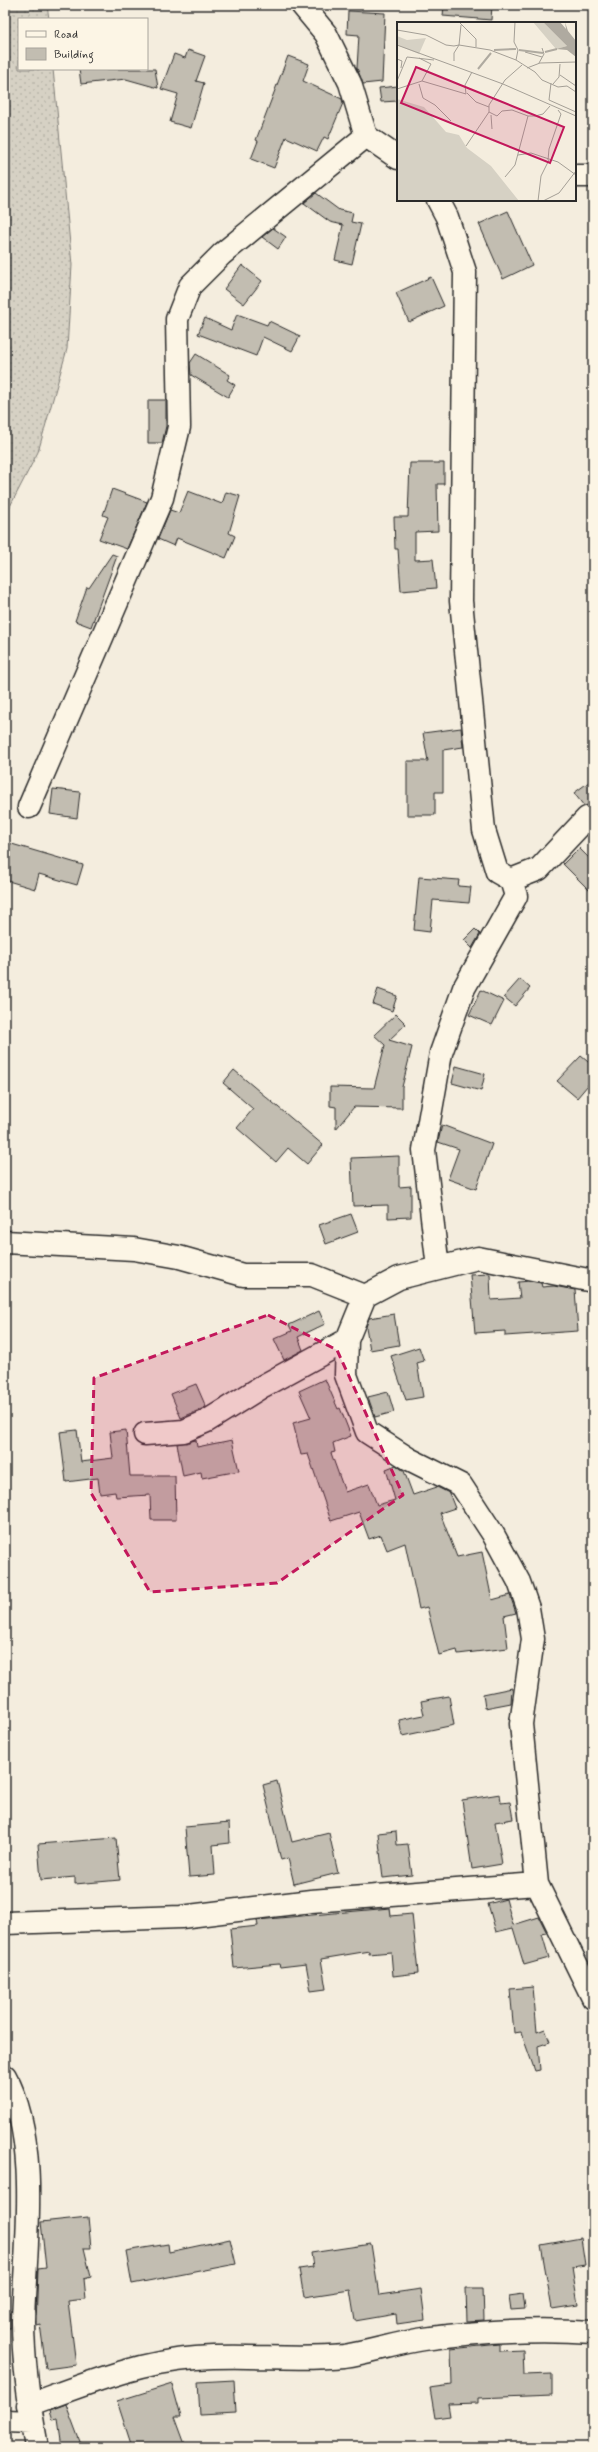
<svg xmlns="http://www.w3.org/2000/svg" width="598" height="2452" viewBox="0 0 598 2452" font-family="Mynerve,sans-serif">
	<style>
		.grass { fill: url(#grass-dots); stroke: #807e78 }
		.building { fill: #c2bdb1; stroke: #2b2b2b }
		.lines { fill: none; stroke-linecap: round; stroke-linejoin: round }
		.minor-casing { stroke: #2b2b2b; stroke-width: 25 }
		.minor { stroke: #fcf5e5; stroke-width: 22 }
		.marked { fill: #c2185b; fill-opacity: 0.2; stroke: #c2185b; stroke-width: 3; stroke-dasharray: 8 5; stroke-linejoin: round }
		.inset-river { fill: none; stroke: #afaaa0; stroke-width: 2 }
		.inset-road { fill: none; stroke: #a49f96; stroke-width: 1 }
		.view { fill: #c2185b; fill-opacity: 0.15; stroke: #c2185b; stroke-width: 2 }
		.inset-edge { fill: none; stroke: #2b2b2b; stroke-width: 2 }
	</style>
	<defs>
		<pattern id="grass-dots" width="8" height="8" patternUnits="userSpaceOnUse"><rect width="8" height="8" fill="#d6d1c4"/><path d="M2 2h.1M6 6h.1" fill="none" stroke="#b8b4a9" stroke-width="1.8" stroke-linecap="round"/></pattern>
	</defs>
	<rect width="100%" height="100%" fill="#f4edde"/>
	<filter id="ink" filterUnits="userSpaceOnUse"><feTurbulence type="fractalNoise" baseFrequency=".025" numOctaves="2"/><feDisplacementMap in="SourceGraphic" scale="8" xChannelSelector="R" yChannelSelector="G"/><feConvolveMatrix kernelMatrix="1 2 1 2 8 2 1 2 1" color-interpolation-filters="sRGB"/></filter>
	<g filter="url(#ink)">
		<path class="grass" d="M5 5H47L49 19H19V69H53L72 265 67 349 38 452 5 516Z"/>
		<path class="building" d="M444 5H492L491 20 443 16Z
			M348 11 385 13 382 82 363 84 357 68 359 35 347 34Z
			M188 50 205 56 196 81 204 83 191 128 170 122 178 94 161 89 174 54 185 58Z
			M288 56 309 64 303 81 342 99 343 103 328 139 324 137 317 151 286 137 274 168 251 159 258 141 256 140Z
			M79 69H155L158 88 126 79 81 84Z
			M398 86V101L381 102 379 88Z
			M316 193 339 210 353 213 351 222 361 224 352 264 335 260 343 225 330 222 304 203Z
			M508 211 532 265 503 279 479 224Z
			M273 228 286 237 278 249 262 237Z
			M242 265 262 281 244 304 224 289Z
			M431 277 444 306 409 322 396 293Z
			M237 314 267 325 269 321 300 336 292 351 263 337 256 356 198 334 205 318 231 330Z
			M196 354 230 375 227 380 235 385 228 397 191 375 190 363Z
			M148 400H166V426L162 443H148Z
			M410 463H444V484H437L438 531 415 532V560L433 559 436 588 401 591 398 549H395L394 517H408Z
			M112 489 147 502 127 549 99 539 108 517 103 515Z
			M188 491 222 504 226 492 240 496 229 533 235 536 226 558 177 538 174 546 158 539 170 510 179 513Z
			M112 554 117 556 91 627 75 621 87 587 89 588Z
			M461 728 463 747 443 750V792H435V815H407V761H428L423 733Z
			M593 779V804L584 806 574 793Z
			M53 789 80 792 77 818 50 814Z
			M5 842 83 865 77 885 39 874 35 889 5 880Z
			M579 848 593 862V894L563 864Z
			M419 877 459 880 458 886 471 887 469 903 433 900 430 932 414 930Z
			M475 929 480 934 472 948 464 940Z
			M520 979 530 988 515 1006 504 997Z
			M378 989 397 996 392 1011 373 1004Z
			M481 990 504 1001 492 1025 469 1015Z
			M396 1014 406 1024 389 1040 412 1047 402 1087V1108L354 1107 336 1129V1107L330 1106V1087L374 1088 385 1045 374 1035Z
			M581 1056 593 1066V1079L577 1098 557 1081Z
			M456 1066 485 1074 481 1091 452 1083Z
			M234 1070 323 1145 307 1164 288 1148 276 1162 237 1128 253 1109 223 1083Z
			M442 1125 492 1144 476 1189 448 1179 459 1149 438 1142Z
			M399 1156V1187L411 1186V1217L388 1218V1205L353 1206 351 1158Z
			M351 1214 358 1232 326 1244 319 1225Z
			M490 1274 491 1300 520 1298 518 1282 530 1281 541 1283 542 1287 554 1286 575 1290 578 1331 505 1336V1331L475 1333 470 1275Z
			M319 1311 325 1324 298 1337 303 1350 284 1360 274 1339 292 1331 289 1325Z
			M394 1314 399 1345 370 1350 366 1327 369 1318Z
			M419 1347 424 1361 417 1363 423 1397 406 1400 391 1356Z
			M325 1379 338 1409 340 1408 351 1436 333 1443 335 1452 331 1453 345 1492 369 1484 377 1505 395 1500 386 1469 396 1465 404 1471 413 1495 437 1487 449 1493 455 1508 440 1513 457 1557 482 1552 492 1600 510 1595 516 1613 504 1616 508 1648 458 1654 457 1650 439 1655 427 1607 419 1609 405 1543 387 1550 381 1535 369 1539 359 1512 331 1521 308 1454 301 1455 293 1423 311 1418 299 1391Z
			M196 1384 206 1407 181 1418 171 1394Z
			M388 1392 394 1412 375 1417 368 1397Z
			M77 1430 81 1462 113 1458 110 1432 126 1430 130 1476H175L176 1520H151L150 1495 116 1497 115 1492 100 1494 98 1478 66 1482 60 1432Z
			M196 1440 197 1447 232 1440 239 1471 202 1478 201 1472 183 1476 177 1444Z
			M512 1688 511 1703 485 1708 483 1694Z
			M449 1696 454 1725 402 1736 399 1720 424 1715 421 1701Z
			M277 1781 292 1842 329 1833 338 1873 294 1884 288 1858 281 1860 263 1785Z
			M500 1794 501 1803 510 1802 513 1819 495 1822 502 1864 472 1869 462 1800Z
			M229 1823 230 1843 213 1845 215 1875 189 1877 185 1827Z
			M396 1831 397 1845 408 1844 412 1875 383 1878 378 1833Z
			M116 1838 120 1880 75 1884V1877L41 1880 38 1844Z
			M506 1899 513 1925 539 1917 547 1933 542 1934 549 1958 524 1965 513 1928 496 1932 488 1904Z
			M390 1908 391 1916 412 1914 418 1973 393 1976 391 1952 369 1954V1951L321 1959 326 1989 311 1991 306 1964 280 1967 279 1964 234 1968 230 1929 258 1926 257 1920Z
			M533 1987 537 2032 545 2029 550 2042 538 2046 540 2070 535 2071 521 2032 514 2033 510 1989Z
			M88 2217 91 2248H84L91 2277 84 2279 86 2299 68 2301 76 2365 46 2369 40 2324 36 2325 38 2269 46 2268 41 2222Z
			M581 2238 585 2265 572 2267 578 2305 552 2309 541 2245Z
			M230 2239 236 2264 132 2284 126 2251 168 2244 169 2252Z
			M371 2244 379 2295 421 2289 425 2320 397 2324 396 2314 355 2321 350 2290 304 2297 299 2269 313 2267 311 2253Z
			M466 2288H483L484 2320 467 2321Z
			M523 2294 525 2309 511 2310 509 2296Z
			M11 2313V2328H5V2314Z
			M500 2344V2351L523 2350 524 2375 552 2374V2395L478 2398V2403L448 2404 450 2416 435 2418 430 2388 452 2385 451 2349Z
			M234 2380 236 2413 200 2415 198 2382Z
			M172 2384 181 2417H175L186 2447H132L117 2401Z
			M66 2404 68 2410 82 2447H62L58 2419 53 2420 50 2410Z"/>
		<g class="lines">
			<g class="minor-casing">
				<path id="minor" d="M302 5 326 34 350 83 366 136 398 158
					M575 176H593
					M438 200 447 217 465 272 461 601 484 830 497 872 511 880 539 869 587 818 593 816
					M29 807 162 498 179 427 177 319 190 286 222 254 366 136
					M5 1242 134 1249 179 1257 243 1275H312L365 1296
					M438 1268 424 1150 441 1053 464 988 516 896 511 880
					M593 1281 478 1258 399 1278 365 1296 347 1340 346 1375 367 1432 409 1459 461 1485 493 1534 519 1582 528 1608 533 1639 521 1724 537 1884 593 1998
					M145 1434 184 1431 207 1421 263 1386 347 1340
					M5 1923 181 1917 311 1901 537 1884
					M5 2076C41 2141 25 2248 23 2321 23 2364 29 2404 37 2447
					M28 2405C83 2385 138 2362 196 2358 246 2354 295 2361 344 2356 371 2352 397 2343 424 2339 480 2331 537 2328 593 2332
					M5 2421 32 2422"/>
			</g>
			<use href="#minor" class="minor"/>
		</g>
	</g>
	<path class="marked" d="M268 1315 337 1350 403 1495 277 1583 150 1592 91 1493 94 1378Z"/>
	<g transform="translate(397 22)">
		<rect width="179" height="179" fill="#f4edde"/>
		<path d="M136 0H146L170 24 159 27ZM0 14 10 18 29 16 22 32 0 23ZM0 77 27 85 49 110 62 113 70 126 94 144 122 179H0Z" fill="#d6d1c4"/>
		<path d="M146 0H163L169 7 168 0 171 9 179 19V35L170 28 159 27 170 24Z" fill="#afaaa0"/>
		<path class="inset-river" d="M97 28 119 27M122 28 146 31M148 30 160 27M81 47 94 31"/>
		<path class="inset-road" d="M62 0 79 17V25M118 0 117 20 121 28 119 38M0 8 29 13 49 23 57 24 62 23 64 3M0 23 106 62 179 94M128 30 145 35M0 37 5 39 4 46M57 39V31L62 23 93 28 119 38 138 50 145 58 161 65 170 64 179 70M142 41 147 32 145 26M125 43 108 58 92 83V90L100 94 105 89 115 88 131 94H138L146 92 153 84M130 46 143 41 179 40M163 53 179 64M0 59 10 35 37 38M25 59 69 72 68 63 75 50M154 61 152 78 179 90M22 62 26 76 38 83 54 99M156 62 162 55 163 42M0 67 25 59 34 42 22 36M70 71 79 80 92 85M94 93 95 107M69 124 92 90M121 133 134 131 161 140 179 153M151 138 152 127 164 92 161 88M108 155 118 143 131 94M141 179 144 154 152 138M146 179 162 171 179 149"/>
		<path class="view" d="M19 45 167 105 153 141 4 81Z"/>
		<rect width="179" height="179" class="inset-edge"/>
	</g>
	<rect width="598" height="2452" fill="none" stroke="#fcf5e5" stroke-width="20"/>
	<rect x="10" y="10" width="578" height="2432" fill="none" stroke="#2b2b2b" stroke-width="1.5" filter="url(#ink)"/>
	<rect x="18" y="18" width="130" height="52" fill="#fcf5e5" stroke="#a8a49b"/>
	<rect x="26" y="31" width="20" height="6" fill="#fcf5e5" stroke="#a8a49b"/>
	<text x="54" y="38" font-size="12" fill="#2b2b2b">Road</text>
	<rect x="26" y="48" width="20" height="12" fill="#c2bdb1" stroke="#a8a49b"/>
	<text x="54" y="58" font-size="12" fill="#2b2b2b">Building</text>
</svg>
